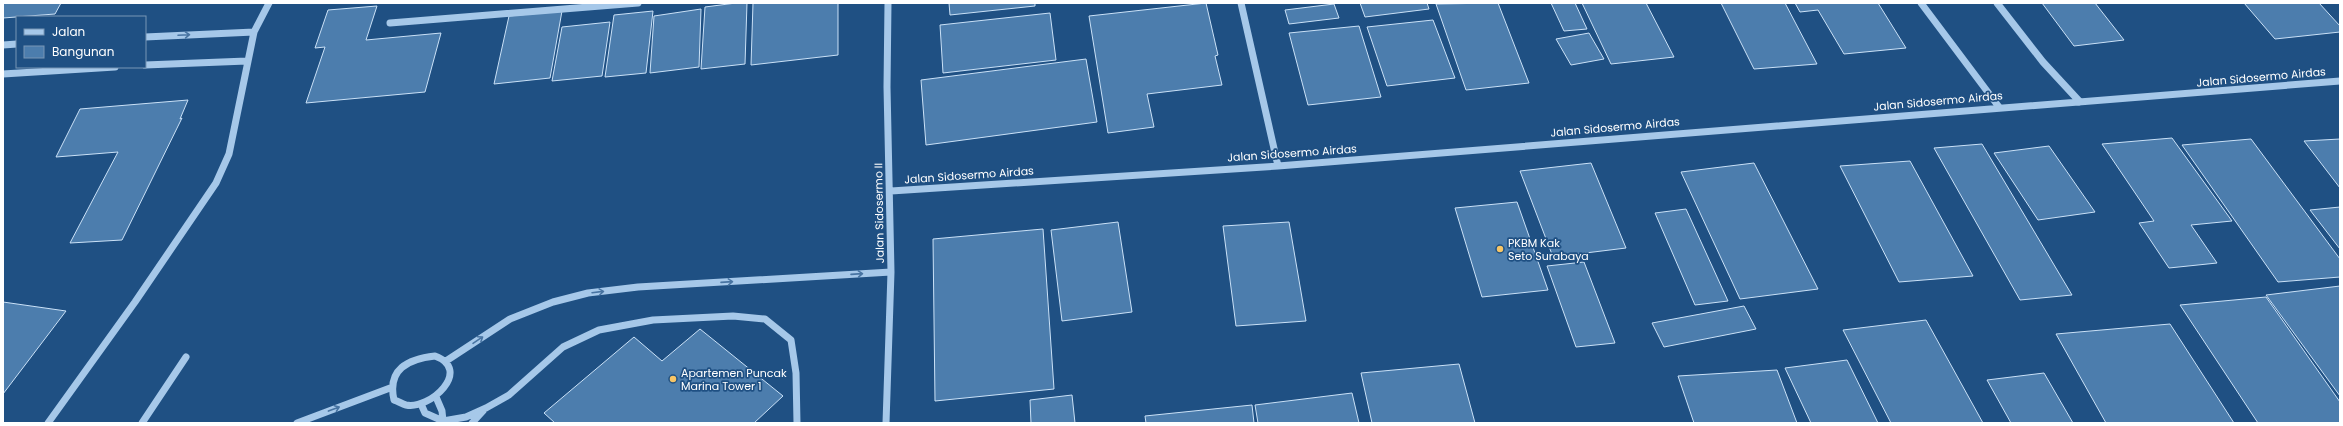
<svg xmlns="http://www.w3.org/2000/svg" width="2343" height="426" viewBox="0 0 2343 426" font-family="Poppins,sans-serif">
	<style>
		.building { fill: #4c7dad; stroke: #cae1f7 }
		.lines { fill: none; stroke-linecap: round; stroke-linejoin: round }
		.minor { stroke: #a6c8e9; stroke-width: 7 }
		.oneway { stroke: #4874a2 }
		.poi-dot { fill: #f7c566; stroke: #1f5083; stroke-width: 1.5 }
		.labels { text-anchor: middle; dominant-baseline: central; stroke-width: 3.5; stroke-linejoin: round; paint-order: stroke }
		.street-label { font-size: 11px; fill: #fff; stroke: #1f5083 }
		.poi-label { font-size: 11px; fill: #fff; stroke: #1f5083; text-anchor: start }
	</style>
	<rect width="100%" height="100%" fill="#1f5083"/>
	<path class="building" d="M3 3H61L55 14 3 18Z
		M736 3H747L745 64 701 69 705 7Z
		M753 3H838V55L751 65Z
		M949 3H1035V6L950 15Z
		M1206 3 1218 55 1215 56 1222 85 1147 94 1154 127 1108 133 1089 16Z
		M1360 3H1427L1429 9 1365 17Z
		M1498 3 1529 83 1466 90 1436 4Z
		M1551 3H1575L1587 29 1564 31Z
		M1582 3H1646L1674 57 1611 64Z
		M1721 3H1785L1817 64 1754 69Z
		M1795 3H1878L1906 48 1844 54 1818 10 1800 12Z
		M2042 3H2095L2124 40 2074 46Z
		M2244 3H2319L2340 26V32L2275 39Z
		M1334 4 1339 18 1289 24 1285 10Z
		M377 6 366 40 441 33 425 92 306 103 325 47 315 48 328 10Z
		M701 9 699 67 650 73 654 16Z
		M562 11 550 78 494 84 509 16Z
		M653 11 646 73 605 77 614 15Z
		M1050 13 1056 60 943 73 940 25Z
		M1433 20 1455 78 1387 86 1367 27Z
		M610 22 602 76 552 81 562 27Z
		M1359 26 1381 97 1308 105 1289 33Z
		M1589 33 1604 59 1571 65 1556 39Z
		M1086 59 1097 122 926 145 921 80Z
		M188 100 180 119 182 118 122 240 70 243 118 152 56 157 80 109Z
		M2172 138 2232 221 2191 225 2217 263 2169 268 2139 223 2154 221 2102 144Z
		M2251 139 2340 259V277L2278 282 2182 145Z
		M2340 139V188L2304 141Z
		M1982 144 2072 295 2020 300 1934 148Z
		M2049 146 2095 212 2038 220 1994 153Z
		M1910 161 1973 276 1899 282 1840 166Z
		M1591 163 1626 248 1553 257 1520 171Z
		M1754 163 1818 289 1740 299 1681 172Z
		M1517 202 1548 290 1482 297 1455 208Z
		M2340 207V249L2310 210Z
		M1686 209 1728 301 1695 305 1655 213Z
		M1118 222 1132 312 1062 321 1051 230Z
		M1289 222 1306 321 1236 326 1223 226Z
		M1043 229 1054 389 935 401 933 239Z
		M1584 262 1615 343 1576 347 1547 266Z
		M2340 286V396L2266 295Z
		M2266 297 2340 402V423H2258L2180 305Z
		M3 302 66 311 3 394Z
		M1744 306 1756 329 1664 347 1652 323Z
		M1926 320 1983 423H1891L1843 330Z
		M2170 324 2234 423H2106L2056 334Z
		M700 329 783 396 754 423H555L544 413 634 337 662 361Z
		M1847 360 1878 423H1811L1785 368Z
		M1459 364 1475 423H1372L1361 373Z
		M1777 370 1797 423H1694L1678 376Z
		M2044 373 2073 423H2011L1987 380Z
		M1352 393 1359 423H1258L1255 405Z
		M1072 395 1075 423H1031L1030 400Z
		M1252 405 1254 423H1146L1145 416Z"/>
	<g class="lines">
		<path class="minor" d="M1241 3 1278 166
			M1921 3 1999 107
			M1997 3 2043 62 2080 102
			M390 23 638 3
			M145 37 254 32
			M3 45 17 44
			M145 65 247 61
			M3 74 115 67
			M891 191 1278 166 2340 81
			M435 356C473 370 430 410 406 405 402 404 398 401 394 400 387 369 408 359 435 356Z
			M446 361 510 319 553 302 588 293 638 287 891 272
			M436 397 442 411 443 421
			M421 404 425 413 443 421 466 417 486 408 509 395 563 347 599 330 653 320 733 316 765 319 791 340 796 373 797 423
			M48 423 135 302 216 183 229 154 254 32 269 3
			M142 423 186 357
			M297 423 390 388
			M472 423 483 411
			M886 423 891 272 887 87 888 3"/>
	</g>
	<defs><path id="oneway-shaft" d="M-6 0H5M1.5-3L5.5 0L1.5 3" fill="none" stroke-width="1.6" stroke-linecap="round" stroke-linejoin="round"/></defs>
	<g class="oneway">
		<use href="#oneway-shaft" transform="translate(184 35) rotate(-3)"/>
		<use href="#oneway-shaft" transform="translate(857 274) rotate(-4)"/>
		<use href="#oneway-shaft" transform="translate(727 282) rotate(-4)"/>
		<use href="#oneway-shaft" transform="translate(598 292) rotate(-7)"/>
		<use href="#oneway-shaft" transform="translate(478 340) rotate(-34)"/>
		<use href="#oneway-shaft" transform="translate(334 409) rotate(-20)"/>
	</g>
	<g class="poi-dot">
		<circle cx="1500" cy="249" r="4"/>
		<circle cx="673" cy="379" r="4"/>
	</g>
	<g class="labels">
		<g class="street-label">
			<text transform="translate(2261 77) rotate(-5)">Jalan Sidosermo Airdas</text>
			<text transform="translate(1938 101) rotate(-5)">Jalan Sidosermo Airdas</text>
			<text transform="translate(1615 127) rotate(-5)">Jalan Sidosermo Airdas</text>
			<text transform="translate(1292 153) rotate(-4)">Jalan Sidosermo Airdas</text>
			<text transform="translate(969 175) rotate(-4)">Jalan Sidosermo Airdas</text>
			<text transform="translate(879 213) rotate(-91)">Jalan Sidosermo II</text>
		</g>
		<g class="poi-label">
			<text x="1508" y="243">PKBM Kak<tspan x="1508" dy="13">Seto Surabaya</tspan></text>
			<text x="681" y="373">Apartemen Puncak<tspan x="681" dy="13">Marina Tower 1</tspan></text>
		</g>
	</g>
	<rect width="2343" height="426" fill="none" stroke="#ffffff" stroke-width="8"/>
	<rect x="16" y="16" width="130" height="52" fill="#1f5083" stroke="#7996b5"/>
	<rect x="24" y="29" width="20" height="6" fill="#a6c8e9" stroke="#7996b5"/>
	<text x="52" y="36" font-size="12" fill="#ffffff">Jalan</text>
	<rect x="24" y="46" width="20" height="12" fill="#4c7dad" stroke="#7996b5"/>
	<text x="52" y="56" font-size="12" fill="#ffffff">Bangunan</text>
</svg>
